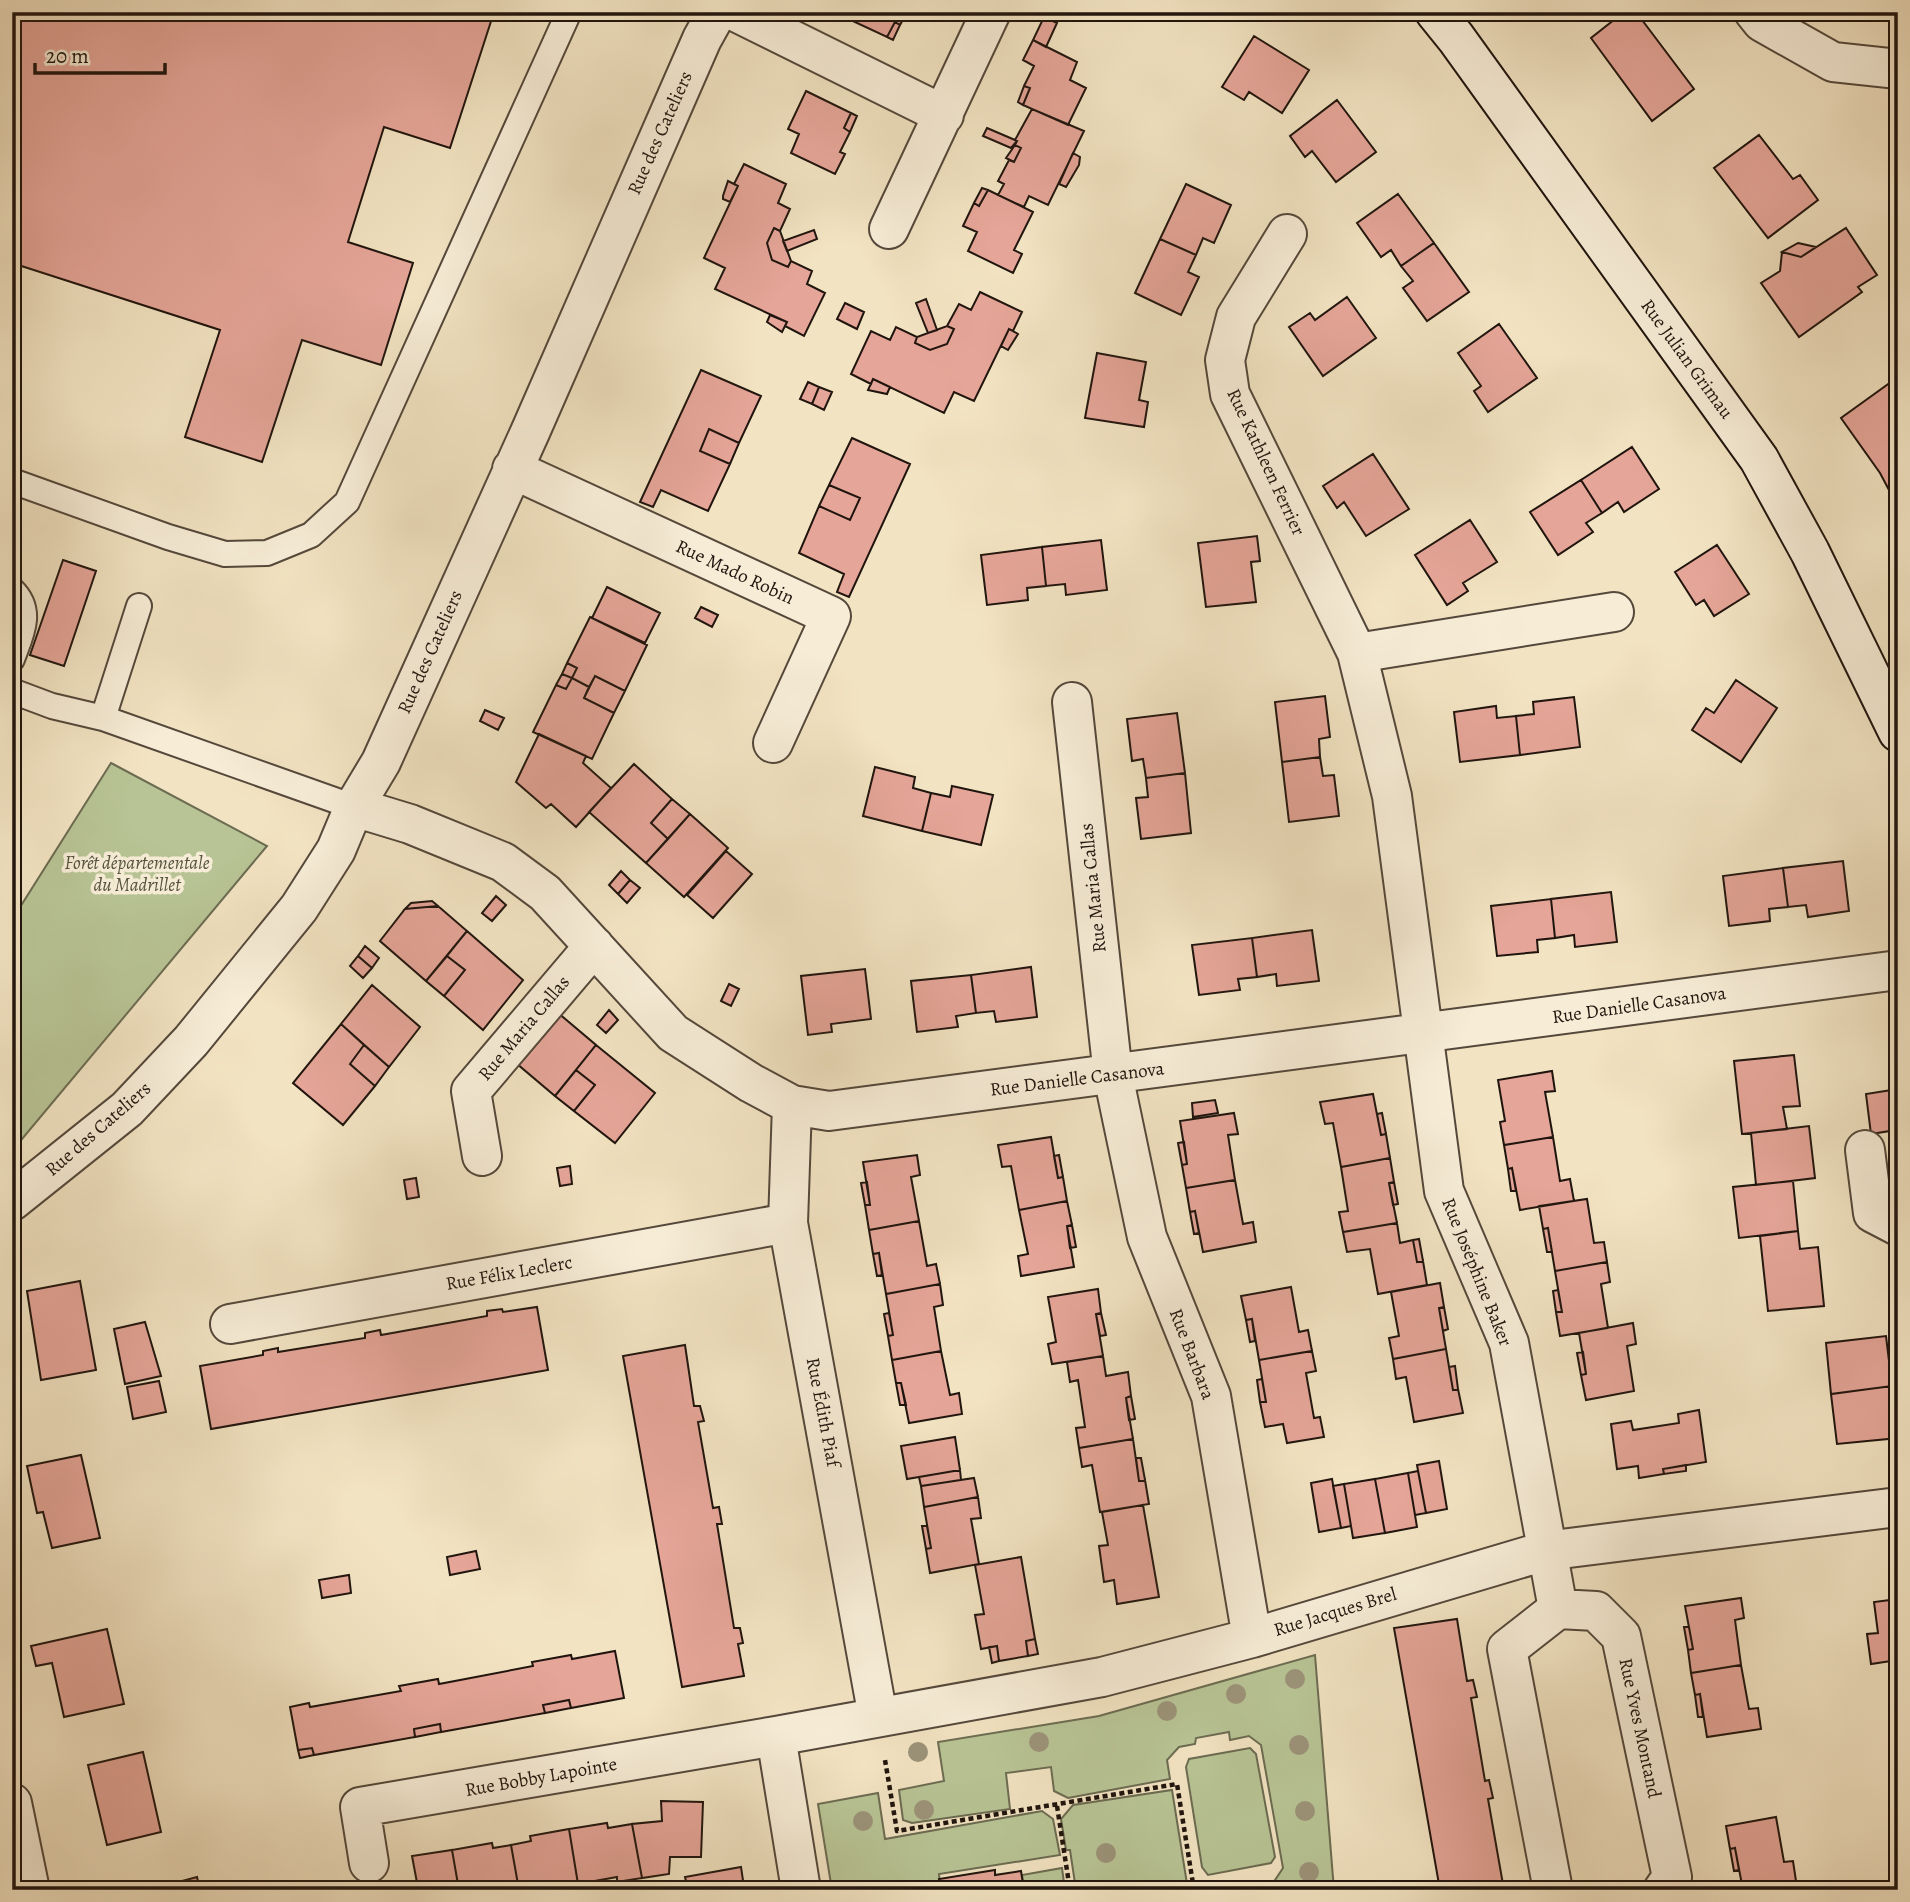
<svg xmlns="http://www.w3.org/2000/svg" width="1910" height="1902" viewBox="0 0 1910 1902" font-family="Alegreya,serif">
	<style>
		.green { fill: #b8c495; stroke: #6c6c52; stroke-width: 2 }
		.building { fill: #e5a598; stroke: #20150e; stroke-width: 2 }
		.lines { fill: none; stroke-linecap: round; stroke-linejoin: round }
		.lane-casing { stroke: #54483b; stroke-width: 28 }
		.street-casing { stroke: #54483b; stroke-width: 42 }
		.secondary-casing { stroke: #20150e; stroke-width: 42 }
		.path { stroke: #20150e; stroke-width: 4.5; stroke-dasharray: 5 3.5; stroke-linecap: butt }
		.lane { stroke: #f7edd7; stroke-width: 24 }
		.street { stroke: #f7edd7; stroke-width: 38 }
		.secondary { stroke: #f7edd7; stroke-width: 38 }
		.tree { fill: #9c9379 }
		.labels { text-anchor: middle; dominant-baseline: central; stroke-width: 7; stroke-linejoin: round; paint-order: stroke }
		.street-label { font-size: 19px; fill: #20150e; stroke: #f7edd7 }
		.park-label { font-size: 19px; font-style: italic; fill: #55523d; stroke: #f7edd7 }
	</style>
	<rect width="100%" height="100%" fill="#f2e3c2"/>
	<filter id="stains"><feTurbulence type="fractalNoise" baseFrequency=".00286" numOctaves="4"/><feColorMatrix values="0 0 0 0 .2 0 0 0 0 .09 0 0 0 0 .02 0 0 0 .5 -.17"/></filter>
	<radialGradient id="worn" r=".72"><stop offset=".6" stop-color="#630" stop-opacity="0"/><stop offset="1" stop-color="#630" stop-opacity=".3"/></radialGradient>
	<path class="green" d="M111 763 267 846 12 1151V901L22 904Z
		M1315 1655 1334 1890H1257L1256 1885 1273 1883 1283 1868 1261 1745 1249 1736 1230 1740 1229 1732 1196 1738 1195 1744 1179 1747 1167 1760 1170 1779 1068 1798 1054 1791 1051 1767 1006 1773 1010 1809 912 1823 903 1820 899 1790 944 1781 938 1742 1099 1716Z
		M1250 1748 1256 1754 1275 1857 1271 1863 1208 1875 1202 1867 1186 1767 1189 1759Z
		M1172 1790 1188 1890H1076L1070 1850H1066L1061 1819 1073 1805Z
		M878 1793 885 1839 1042 1811 1053 1819 1060 1855 939 1874 940 1884 906 1890H832L818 1804Z
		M1062 1868 1065 1890H1024L1022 1875Z"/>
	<path class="building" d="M12 12H494L450 148 384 127 348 242 413 263 381 365 302 340 262 462 185 437 220 330 12 263Z
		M844 12H907L900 25 895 22 887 37 842 16Z
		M1624 12H1636L1694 89 1652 121 1591 38Z
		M1044 17 1057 23 1046 47 1033 40Z
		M895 22 900 25 893 40 887 37Z
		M1254 36 1309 70 1282 113 1249 92 1244 100 1222 87Z
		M1033 40 1077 62 1070 80 1086 88 1068 125 1023 105 1030 88 1024 86 1034 66 1023 60Z
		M1024 86 1030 88 1023 105 1018 102Z
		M806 91 851 113 844 128 850 132 840 152 845 154 835 174 791 153 799 134 788 129Z
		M1337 100 1376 152 1336 182 1312 151 1305 157 1290 136Z
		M1032 109 1084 131 1048 205 1029 196 1024 207 998 195 1004 184 998 181 1009 160 1014 162 1021 148 1015 145 1017 141 1015 140Z
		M851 113 857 116 850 132 844 128Z
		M987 128 1015 140 1017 141 1011 148 983 136Z
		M1759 135 1793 179 1800 175 1818 200 1768 238 1714 168Z
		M1015 145 1021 148 1014 162 1006 158Z
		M1073 153 1080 157 1079 165 1066 187 1059 184Z
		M744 164 786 184 778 203 790 209 780 231 774 228 767 243 772 260 788 267 791 261 812 271 807 284 825 293 804 336 785 326 787 322 715 289 725 268 704 258 738 186 734 184Z
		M728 181 738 186 730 202 723 199V196Z
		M1186 184 1231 205 1214 243 1203 238 1196 255 1160 239Z
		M982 188 988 190 979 206 974 203Z
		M988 190 1033 212 1014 250 1022 254 1013 273 968 251 977 232 963 226 974 203 979 206Z
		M1398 194 1434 243 1401 266 1391 250 1381 257 1357 223Z
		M774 228 780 231 791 261 788 267 772 260 767 243Z
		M1846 228 1877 275 1858 287 1862 292 1799 337 1761 283 1780 271 1782 252 1801 257Z
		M814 230 817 239 787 251 783 241Z
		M1160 239 1196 255 1188 272 1199 277 1181 315 1135 293Z
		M1434 243 1469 292 1427 321 1403 288 1413 281 1401 266Z
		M1798 243 1816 247 1801 257 1782 252Z
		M980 292 1022 312 1013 331 1009 329 974 401 954 392 944 413 873 379 871 384 851 374 871 331 890 340 896 327 917 337 915 343 930 350 947 344 954 329 947 326 959 304 971 310Z
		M1347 297 1376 338 1323 376 1289 327 1310 313 1315 320Z
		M926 299 937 330 928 333 916 303Z
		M845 303 864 312 857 329 837 319Z
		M770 315 787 322 782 332 767 322Z
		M1499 324 1537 378 1488 412 1474 391 1481 386 1458 353Z
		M947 326 954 329 947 344 930 350 915 343 917 337Z
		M1009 329 1018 334 1008 350 1001 346Z
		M1097 353 1146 362 1139 400 1148 402 1144 427 1085 418Z
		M701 370 761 396 739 443 709 429 700 451 730 464 708 511 661 490 653 507 640 502Z
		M1898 377V507L1880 473 1841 418Z
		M873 379 890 387 887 394 868 390Z
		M808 382 819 387 812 404 800 399Z
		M819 387 832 392 824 410 812 404Z
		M709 429 739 443 730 464 700 451Z
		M852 438 910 464 849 597 837 592 844 574 799 553 819 506 850 520 860 498 829 485Z
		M1632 447 1659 489 1624 512 1618 502 1602 513 1581 480Z
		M1373 454 1409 509 1366 536 1344 502 1337 508 1323 486Z
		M1581 480 1602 513 1586 523 1593 532 1558 555 1530 512Z
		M829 485 860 498 850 520 819 506Z
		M1470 520 1497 562 1463 583 1468 591 1447 605 1415 555Z
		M1257 536 1260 561 1251 562 1256 602 1206 607 1198 543Z
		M1101 540 1107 590 1066 595 1065 584 1046 586 1042 547Z
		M1717 545 1749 594 1714 616 1704 600 1696 605 1675 572Z
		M1042 547 1046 586 1027 588 1028 600 987 605 981 555Z
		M63 560 96 571 64 666 30 655Z
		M607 587 660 613 645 643 592 618Z
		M701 607 718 615 712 627 695 618Z
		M590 617 647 645 625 691 595 676 589 687 572 678 577 668 567 663Z
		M567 663 577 668 572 678 562 674Z
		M562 674 572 678 566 689 556 685Z
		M595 676 625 691 614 713 584 698Z
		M572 678 589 687 584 698 614 713 592 759 533 732 556 685 566 689Z
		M1736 680 1777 708 1741 762 1692 730 1706 708 1714 713Z
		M1325 696 1330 737 1319 739 1320 757 1282 762 1275 702Z
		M1574 697 1580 747 1520 755 1516 716 1534 714 1533 702Z
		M1496 706 1497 718 1516 716 1520 755 1460 762 1454 712Z
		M485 710 504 718 498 730 480 721Z
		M1177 713 1185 773 1146 778 1143 759 1132 761 1127 719Z
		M539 734 586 756 583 763 611 788 576 827 551 804 546 808 516 782Z
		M1320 757 1323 776 1334 775 1339 816 1289 822 1282 762Z
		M634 764 672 799 651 823 668 839 646 863 589 812Z
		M875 767 915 777 913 788 931 793 922 831 863 816Z
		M1185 773 1191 833 1141 839 1136 798 1148 797 1146 778Z
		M952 786 993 795 981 845 922 831 931 793 950 797Z
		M672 799 690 814 668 839 651 823Z
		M690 814 728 848 684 897 646 863Z
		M726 851 752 874 713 918 687 895Z
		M1843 861 1849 911 1808 917 1806 905 1788 907 1783 868Z
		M1783 868 1788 907 1769 909 1770 921 1729 926 1723 876Z
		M621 871 630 880 618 894 609 885Z
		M630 880 640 888 627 903 618 894Z
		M1611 892 1617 942 1575 947 1574 935 1555 938 1551 899Z
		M496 896 506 905 492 921 482 913Z
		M1551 899 1555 938 1537 940 1538 952 1497 956 1491 906Z
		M432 901 438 906 405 909 411 903Z
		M438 906 467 931 426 981 380 941 405 909Z
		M1312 930 1319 981 1277 986 1276 974 1257 977 1252 938Z
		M467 931 523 980 483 1030 444 996 465 970 447 956Z
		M1252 938 1257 977 1238 979 1240 990 1199 995 1192 945Z
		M365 946 379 958 372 968 358 956Z
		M358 956 372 968 363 978 350 966Z
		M447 956 465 970 444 996 426 981Z
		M1031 967 1037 1017 996 1022 994 1011 976 1013 971 975Z
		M865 969 871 1019 831 1024 832 1032 808 1035 801 976Z
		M971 975 976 1013 956 1016 958 1027 917 1032 911 981Z
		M729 984 739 989 731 1006 721 1001Z
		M372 985 420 1027 389 1067 341 1024Z
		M609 1010 618 1020 606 1033 597 1025Z
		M557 1012 596 1045 555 1096 516 1063Z
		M341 1024 364 1045 350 1064 375 1086 343 1125 293 1083Z
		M364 1045 389 1067 375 1086 350 1064Z
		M596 1045 655 1093 615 1143 574 1111 595 1085 576 1070Z
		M1794 1055 1800 1106 1783 1107 1787 1129 1742 1134 1734 1061Z
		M576 1070 595 1085 574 1111 555 1096Z
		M1552 1071 1555 1091 1545 1092 1553 1137 1504 1145 1500 1122 1505 1121 1498 1080Z
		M1898 1089V1141L1892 1142 1890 1131 1871 1134 1866 1094Z
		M1373 1094 1381 1135 1386 1134 1390 1158 1341 1167 1333 1123 1325 1124 1320 1102Z
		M1215 1100 1218 1113 1193 1117 1192 1103Z
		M1234 1113 1238 1134 1228 1135 1235 1180 1186 1188 1182 1165 1187 1164 1180 1121Z
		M1382 1113 1386 1134 1381 1135 1377 1114Z
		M1809 1126 1815 1178 1756 1185 1751 1133Z
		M1051 1137 1058 1178 1063 1177 1067 1201 1019 1210 1011 1166 1002 1167 998 1145Z
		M1553 1137 1560 1181 1570 1179 1574 1201 1520 1210 1512 1168 1508 1169 1504 1145Z
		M1184 1142 1187 1164 1182 1165 1178 1143Z
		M917 1155 920 1175 911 1177 919 1221 869 1230 865 1205H870L863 1162Z
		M1059 1155 1063 1177 1058 1178 1054 1156Z
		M1390 1158 1394 1182 1389 1183 1397 1223 1343 1232 1339 1212 1348 1211 1341 1167Z
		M570 1166 572 1184 560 1186 557 1168Z
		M1512 1168 1516 1191H1511L1508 1169Z
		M416 1178 419 1197 407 1199 404 1180Z
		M1235 1180 1243 1224 1253 1222 1256 1242 1203 1252 1195 1211 1190 1212 1186 1188Z
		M1793 1181 1798 1231 1739 1238 1733 1187Z
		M867 1182 870 1205H865L861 1183Z
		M1394 1182 1398 1204 1393 1205 1389 1183Z
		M1587 1199 1594 1243 1604 1242 1607 1262 1555 1271 1548 1228 1543 1229 1539 1206Z
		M1067 1201 1072 1225 1067 1226 1074 1267 1021 1276 1018 1256 1028 1254 1019 1210Z
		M1195 1211 1199 1233 1194 1234 1190 1212Z
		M919 1221 927 1266 936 1264 940 1284 886 1294 879 1253 873 1254 869 1230Z
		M1397 1223 1400 1243 1413 1240 1417 1262 1423 1261 1427 1285 1378 1294 1370 1249 1347 1252 1343 1232Z
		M1072 1225 1076 1247 1070 1248 1067 1226Z
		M1548 1228 1552 1252H1547L1543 1229Z
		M1798 1231 1800 1249 1818 1247 1824 1306 1768 1311 1760 1236Z
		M1419 1239 1423 1261 1417 1262 1413 1240Z
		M879 1253 882 1275 877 1276 873 1254Z
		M1607 1262 1610 1282 1601 1284 1608 1328 1560 1336 1556 1312H1562L1555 1271Z
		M80 1281 96 1370 41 1380 27 1291Z
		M1440 1283 1444 1307 1439 1308 1446 1349 1393 1359 1389 1338 1399 1336 1391 1292Z
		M940 1284 943 1305 934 1307 941 1351 892 1360 888 1336 893 1335 886 1294Z
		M1291 1287 1299 1332 1308 1330 1312 1351 1259 1360 1252 1319 1246 1320 1241 1296Z
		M1098 1289 1101 1313 1096 1314 1103 1356 1052 1364 1048 1344 1056 1342 1048 1297Z
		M1558 1290 1562 1312H1556L1553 1291Z
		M537 1307 548 1370 211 1429 200 1366 263 1355V1351L278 1348V1352L365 1338V1333L380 1330 381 1335 487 1316V1311L502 1309 503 1312Z
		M1444 1307 1448 1329 1443 1331 1439 1308Z
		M889 1313 893 1335 888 1336 884 1314Z
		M1101 1313 1106 1335 1100 1336 1096 1314Z
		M1252 1319 1255 1341 1250 1342 1246 1320Z
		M145 1322 161 1376 125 1384 114 1329Z
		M1633 1323 1636 1344 1627 1346 1634 1391 1586 1400 1581 1375 1586 1374 1579 1333Z
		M1886 1336 1892 1386 1831 1394 1826 1343Z
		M685 1345 694 1406H700L704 1421 698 1422 713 1508 719 1507 722 1524H717L734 1628H740L743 1643 738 1644 744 1676 682 1687 623 1356Z
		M1446 1349 1453 1390 1458 1389 1463 1413 1414 1422 1406 1377 1396 1379 1393 1359Z
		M941 1351 950 1395 959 1393 962 1414 909 1423 901 1383H896L892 1360Z
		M1312 1351 1316 1371 1306 1373 1314 1418 1320 1417 1324 1437 1287 1443 1283 1424 1265 1427 1260 1402H1266L1259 1360Z
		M1583 1352 1586 1374 1581 1375 1577 1353Z
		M1103 1356 1106 1376 1128 1372 1131 1396 1126 1398 1133 1439 1079 1448 1076 1428 1085 1427 1078 1380 1070 1382 1067 1362Z
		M1455 1366 1458 1389 1453 1390 1449 1367Z
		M1262 1379 1266 1402H1260L1257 1380Z
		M159 1381 166 1412 133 1419 127 1387Z
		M896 1383H901L906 1405H900Z
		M1892 1386 1898 1438 1837 1444 1831 1394Z
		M1131 1396 1135 1419 1129 1420 1126 1398Z
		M1699 1410 1706 1462 1663 1469 1664 1474 1639 1478 1638 1466 1617 1469 1611 1424 1631 1421 1633 1430 1679 1423 1678 1414Z
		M955 1437 960 1470 907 1479 901 1446Z
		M1133 1439 1139 1481 1145 1480 1149 1504 1100 1512 1092 1465 1082 1467 1079 1448Z
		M81 1455 100 1538 52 1548 43 1512 37 1513 27 1466Z
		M1136 1458H1141L1145 1480 1139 1481Z
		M1439 1461 1447 1509 1426 1513 1417 1465Z
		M1686 1465V1471L1664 1474 1663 1469Z
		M960 1470 961 1480 921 1486 919 1477Z
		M1418 1471 1426 1513 1415 1515 1408 1473Z
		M1408 1473 1417 1527 1385 1533 1375 1479Z
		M974 1478 978 1497 924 1507 921 1486Z
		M1332 1479 1341 1528 1319 1532 1311 1483Z
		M1375 1479 1385 1533 1353 1538 1344 1484Z
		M1344 1484 1351 1526 1341 1528 1333 1486Z
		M978 1497 981 1518 971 1519 979 1564 930 1573 926 1549 931 1548 924 1507Z
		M1143 1505 1159 1597 1117 1604 1114 1580 1104 1582 1099 1546 1108 1545 1102 1512Z
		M922 1526H927L931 1548 926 1549Z
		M476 1551 480 1569 450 1575 447 1557Z
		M1021 1557 1035 1639 1026 1641 1028 1656 999 1661 997 1646 981 1649 975 1615 984 1614 975 1565Z
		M349 1575 351 1593 322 1598 319 1580Z
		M1741 1598 1744 1618 1735 1620 1741 1665 1691 1673 1688 1650 1693 1649 1685 1606Z
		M1898 1599V1660L1871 1664 1867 1634 1878 1633 1874 1602Z
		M1457 1619 1467 1681 1473 1680 1477 1697 1471 1698 1485 1781 1489 1780 1493 1798 1488 1799 1504 1890H1440L1394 1628Z
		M1684 1627H1689L1693 1649 1688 1650Z
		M107 1629 124 1704 64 1717 52 1663 36 1666 31 1646Z
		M1035 1639 1038 1654 1028 1656 1026 1641Z
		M997 1646 999 1661 992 1663 989 1647Z
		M615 1651 624 1698 571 1708 569 1700 543 1705 545 1713 441 1732 440 1724 414 1729 415 1737 314 1755 312 1748 298 1750 290 1707 309 1703 310 1707 401 1691 399 1686 438 1679 439 1684 533 1666 532 1662 571 1655 572 1659Z
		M1741 1665 1749 1709 1758 1708 1761 1729 1707 1737 1700 1694 1695 1695 1691 1673Z
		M1700 1694 1703 1717H1698L1695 1695Z
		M569 1700 571 1708 545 1713 543 1705Z
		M1898 1703V1719L1890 1710Z
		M440 1724 441 1732 415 1737 414 1729Z
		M312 1748 314 1755 300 1758 298 1750Z
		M143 1752 161 1832 107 1845 88 1765Z
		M661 1801 703 1802 701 1857H670L669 1874 642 1878 632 1824 662 1821Z
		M1776 1817 1784 1862 1793 1861 1796 1881 1743 1890 1735 1848 1730 1849 1726 1826Z
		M607 1823 608 1828 632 1824 642 1878 617 1882V1877L578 1884 569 1829Z
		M569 1829 578 1884 542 1890H519L511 1845 531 1841 530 1836Z
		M492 1843 493 1848 511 1845 519 1890H459L452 1850Z
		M1735 1848 1739 1870 1734 1871 1730 1849Z
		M452 1850 459 1890H407L418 1888 412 1856Z
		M741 1867 744 1887 750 1886 751 1890H688L685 1877Z
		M995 1870V1875L1021 1871 1024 1890H906L940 1884 939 1879Z
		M197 1877 200 1890H152V1889Z
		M1796 1881 1798 1890H1749Z"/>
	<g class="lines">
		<g class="lane-casing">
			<path id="lane" d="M12 481 168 537 225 554 267 553 311 535 347 502 569 12
				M12 590C34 611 21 635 12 659
				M139 606 103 718 354 807
				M12 691 52 706 103 718"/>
		</g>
		<g class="street-casing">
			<path id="street" d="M736 12 944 115
				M1754 12 1762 22 1833 62 1898 69
				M889 229 991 12
				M1287 234 1236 317 1225 360 1230 394 1357 653 1392 796 1444 1191 1509 1343 1558 1609
				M512 469 831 616 773 743
				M1357 653 1614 612
				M1072 702 1113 1075 1147 1237 1211 1396 1252 1638
				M354 807 410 824 503 862 545 893 673 1033 751 1083 792 1105 829 1111 1898 970
				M792 1105 788 1223 878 1717
				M1865 1150 1873 1213 1898 1226
				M482 1156 471 1091 594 946
				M12 1201 127 1109 191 1041 299 908 336 850 354 807 381 762 531 430 702 39 717 12
				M230 1324 788 1223
				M776 1736 801 1890
				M12 1803 30 1890
				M369 1863 360 1807 776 1736 1102 1677 1252 1638 1545 1551 1898 1507
				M1553 1890 1507 1649 1558 1609 1596 1611 1621 1636 1672 1877 1663 1890"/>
		</g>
		<g class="secondary-casing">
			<path id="secondary" d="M1435 12 1456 38 1759 459 1810 552 1898 732"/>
		</g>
		<path class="path" d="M885 1760 897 1831 1177 1784 1194 1890
			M1057 1806 1070 1890"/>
		<use href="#lane" class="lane"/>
		<use href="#street" class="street"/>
		<use href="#secondary" class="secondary"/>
	</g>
	<g class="tree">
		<circle cx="1295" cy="1679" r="10"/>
		<circle cx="1236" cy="1694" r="10"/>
		<circle cx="1167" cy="1711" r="10"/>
		<circle cx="1039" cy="1742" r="10"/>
		<circle cx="1299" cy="1745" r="10"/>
		<circle cx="918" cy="1752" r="10"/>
		<circle cx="924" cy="1810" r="10"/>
		<circle cx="1305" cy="1811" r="10"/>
		<circle cx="863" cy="1821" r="10"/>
		<circle cx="1106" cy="1853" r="10"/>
		<circle cx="1309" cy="1872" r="10"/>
	</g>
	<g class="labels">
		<g class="street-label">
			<text transform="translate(660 133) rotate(-66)">Rue des Cateliers</text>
			<text transform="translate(1687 359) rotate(54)">Rue Julian Grimau</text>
			<text transform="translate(1266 462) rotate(65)">Rue Kathleen Ferrier</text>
			<text transform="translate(735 572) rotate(25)">Rue Mado Robin</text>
			<text transform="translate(430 652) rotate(-66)">Rue des Cateliers</text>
			<text transform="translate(1093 888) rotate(-96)">Rue Maria Callas</text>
			<text transform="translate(1639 1005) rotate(-8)">Rue Danielle Casanova</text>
			<text transform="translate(524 1028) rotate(-50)">Rue Maria Callas</text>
			<text transform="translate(1077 1079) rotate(-7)">Rue Danielle Casanova</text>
			<text transform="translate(98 1129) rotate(-41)">Rue des Cateliers</text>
			<text transform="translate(1477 1272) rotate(68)">Rue Joséphine Baker</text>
			<text transform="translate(509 1273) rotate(-10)">Rue Félix Leclerc</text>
			<text transform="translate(1192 1354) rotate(69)">Rue Barbara</text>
			<text transform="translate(823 1412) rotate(79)">Rue Édith Piaf</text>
			<text transform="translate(1335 1612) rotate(-17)">Rue Jacques Brel</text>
			<text transform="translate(1640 1728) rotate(78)">Rue Yves Montand</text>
			<text transform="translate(541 1777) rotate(-10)">Rue Bobby Lapointe</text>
		</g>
		<g class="park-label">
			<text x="137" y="863">Forêt départementale<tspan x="137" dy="22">du Madrillet</tspan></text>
		</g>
	</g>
	<rect width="1910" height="1902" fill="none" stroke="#f2e3c2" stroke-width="42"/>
	<rect x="14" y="14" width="1882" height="1874" fill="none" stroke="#20150e" stroke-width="3.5"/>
	<rect x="21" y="21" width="1868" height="1860" fill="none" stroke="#20150e" stroke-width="2"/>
	<path d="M35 63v10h130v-10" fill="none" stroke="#20150e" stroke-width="3.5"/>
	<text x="46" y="63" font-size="21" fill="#20150e" stroke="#f7edd7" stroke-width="5" paint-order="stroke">20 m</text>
	<rect width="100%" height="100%" filter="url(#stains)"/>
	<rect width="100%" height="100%" fill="url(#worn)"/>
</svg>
